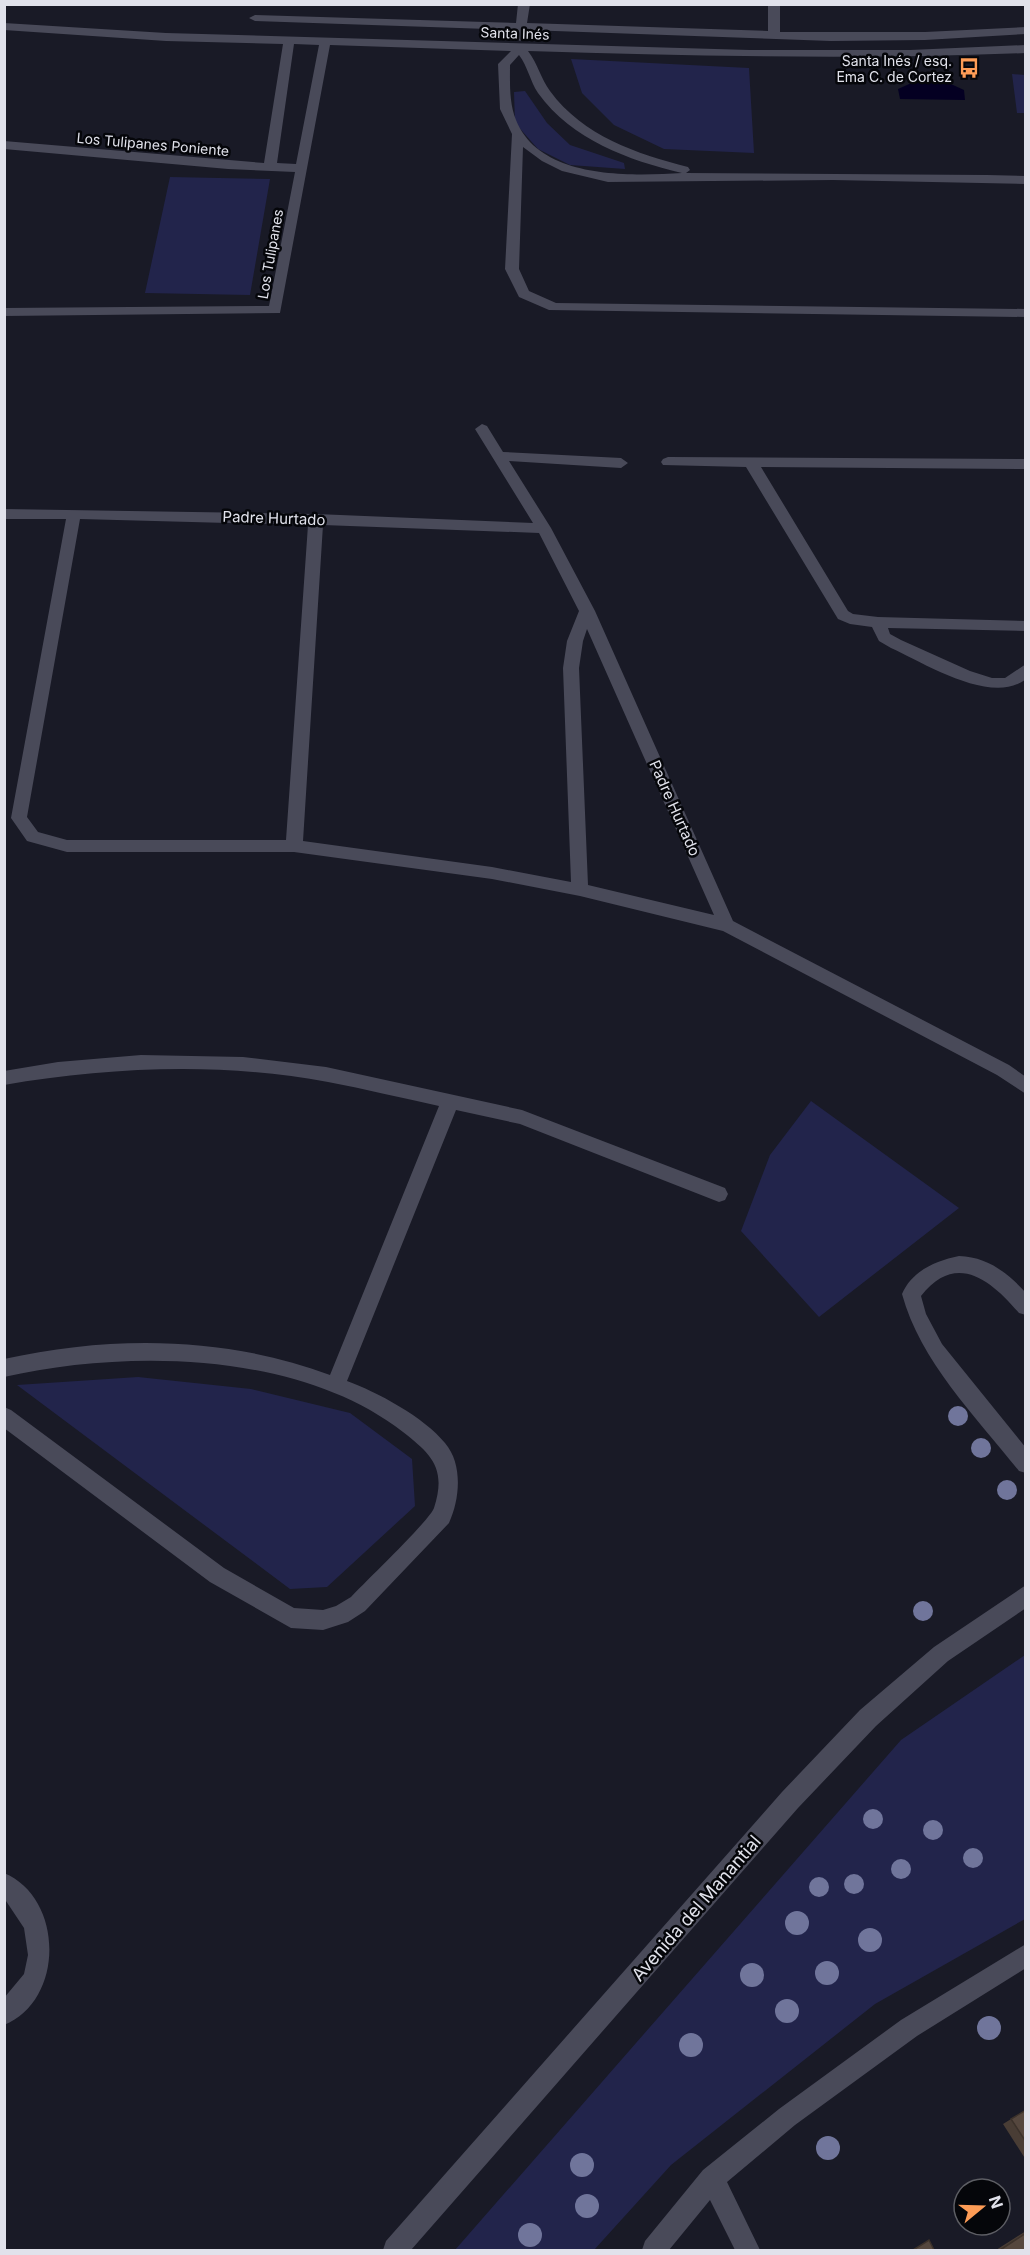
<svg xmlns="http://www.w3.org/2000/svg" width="1030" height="2255" viewBox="0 0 1030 2255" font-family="Inter,sans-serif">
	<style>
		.green { fill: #22244b }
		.water { fill: #040022 }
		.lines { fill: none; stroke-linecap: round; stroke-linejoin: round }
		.minor { fill: #494a59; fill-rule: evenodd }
		.tree { fill: #70759b }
		.wall { fill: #493d35 }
		.building { fill: #55473e; stroke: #3c322b; stroke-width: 1.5 }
		.labels { text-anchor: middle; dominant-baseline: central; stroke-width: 5; stroke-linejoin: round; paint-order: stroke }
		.far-street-label { font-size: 14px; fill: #e1e2eb; stroke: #05060a }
		.far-poi-label { font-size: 14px; fill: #e1e2eb; stroke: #05060a; text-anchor: end }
		.street-label { font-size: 15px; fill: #e1e2eb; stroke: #05060a }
		.near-street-label { font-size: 18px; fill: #e1e2eb; stroke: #05060a }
	</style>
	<rect width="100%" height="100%" fill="#191a26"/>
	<path class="green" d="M571 59 749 68 754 153 664 149 614 125 582 93Z
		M1012 74 1025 75V113H1017Z
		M525 91 547 123 570 145 624 163 625 169 570 165 538 149 515 123 514 92Z
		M170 177 270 179 250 295 145 293Z
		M811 1101 959 1208 819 1317 741 1231 770 1155Z
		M138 1377 251 1389 350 1413 412 1459 415 1506 327 1587 290 1589 17 1385Z
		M1025 1655V1919L875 2004 671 2165 594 2250H455L901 1740Z"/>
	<path class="water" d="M942 80 964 90 965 100 900 99 898 89 916 81Z"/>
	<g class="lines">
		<path class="minor" d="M518 4H530L527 23 768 31V4H780V32H925L1026 27V34L925 40 831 41 527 30 526 37 520 41 514 37 515 30 255 21 249 18 255 15 516 23Z
			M4 23 166 33 750 50H910L1026 45V53C859 60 694 56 528 51 538 64 541 79 550 91 583 136 637 154 688 167L690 170 686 173 987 175 1026 176V184L833 180 608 182 562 171 542 161 523 147 519 269 529 291 556 303 1026 309V317L549 310 519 297 505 269 512 134 500 109 498 64 511 51 330 45 280 313 4 316V308L269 306 295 172 228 169 4 149V141L264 163 283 44 166 41 4 30ZM294 44 319 45 296 164 277 163ZM519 55C528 67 530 81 538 93 572 140 628 160 682 173 631 176 540 180 516 120 509 103 510 83 510 65Z
			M482 424 487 426 503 452 621 458 628 463 621 468 509 461 551 528 595 611 733 921 1009 1065 1026 1077V1094L997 1075 723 931 580 896 492 879 294 852H67L27 841 11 818 66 519H4V509L316 514 533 523 475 429ZM80 519 308 525 286 840H67L38 832 27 817ZM323 525 539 533 579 611 567 641 563 668 571 882 492 867 303 841ZM587 629 714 915 588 885 579 668 583 641Z
			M668 457 1026 459V469L761 467 848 611 853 614 878 617 1026 621V631L888 628 890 634 901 640 970 671 992 678H1005L1026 664V679C992 706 924 663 891 648L879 641 872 627 850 624 838 619 746 467 663 465 661 462 663 459Z
			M141 1055 243 1057 326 1067 522 1110 725 1188 728 1194 725 1200 719 1202 520 1124 456 1110 347 1381C377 1392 424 1417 445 1443 463 1464 460 1499 449 1523L365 1611 348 1622 323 1630 291 1628 210 1582 4 1428V1407L11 1410 224 1568 294 1608 323 1610 336 1606 351 1597C364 1583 430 1520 434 1508 447 1468 431 1454 403 1432 299 1351 127 1349 4 1377V1359C112 1335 226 1336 330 1375L439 1106C402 1098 365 1089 328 1082 221 1062 110 1067 4 1085V1071L58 1062Z
			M959 1256C987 1257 1007 1272 1026 1293V1315L1019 1313C991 1280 956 1251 921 1296L926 1314 942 1344 1026 1448V1473L1019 1471C976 1417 920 1361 902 1294 912 1271 935 1261 959 1256Z
			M1026 1585V1608L948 1661 876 1726 798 1808 411 2250H383L386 2241 782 1792 860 1710 934 1647Z
			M4 1873C64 1898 65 2000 4 2025V1998L24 1974 28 1955 24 1928 4 1898Z
			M1026 1944V1968L917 2036 795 2125 727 2182 760 2250H735L710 2200 669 2250H642L645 2241 703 2170 779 2109 901 2020Z"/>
	</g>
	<g class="tree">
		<circle cx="958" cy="1416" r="10"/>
		<circle cx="981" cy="1448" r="10"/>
		<circle cx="1007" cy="1490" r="10"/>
		<circle cx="923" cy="1611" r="10"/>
		<circle cx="873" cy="1819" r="10"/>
		<circle cx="933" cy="1830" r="10"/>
		<circle cx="973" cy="1858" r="10"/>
		<circle cx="901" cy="1869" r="10"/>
		<circle cx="854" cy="1884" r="10"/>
		<circle cx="819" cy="1887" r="10"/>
		<circle cx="797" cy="1923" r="12"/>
		<circle cx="870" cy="1940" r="12"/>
		<circle cx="827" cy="1973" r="12"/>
		<circle cx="752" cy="1975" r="12"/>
		<circle cx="787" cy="2011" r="12"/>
		<circle cx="989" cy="2028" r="12"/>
		<circle cx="691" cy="2045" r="12"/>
		<circle cx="828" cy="2148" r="12"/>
		<circle cx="582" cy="2165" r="12"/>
		<circle cx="587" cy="2206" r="12"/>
		<circle cx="530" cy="2235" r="12"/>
	</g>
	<path class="wall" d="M1026 2110V2160L1003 2124Z
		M1026 2231V2250H996Z"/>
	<path class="building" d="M1026 2110V2142L1011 2119Z
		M1026 2233V2250H1000Z
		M929 2240 934 2250H913Z"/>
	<defs>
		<g id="bus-bare" transform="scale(1.62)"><path d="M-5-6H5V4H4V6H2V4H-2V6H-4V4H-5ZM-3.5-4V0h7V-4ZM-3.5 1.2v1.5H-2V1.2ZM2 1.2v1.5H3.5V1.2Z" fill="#fd9c56" stroke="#05060a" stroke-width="2.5" paint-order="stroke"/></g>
	</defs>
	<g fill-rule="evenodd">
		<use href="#bus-bare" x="969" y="68"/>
	</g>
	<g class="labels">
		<g class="far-street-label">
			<text transform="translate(515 33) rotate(2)">Santa Inés</text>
			<text transform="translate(153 144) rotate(5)">Los Tulipanes Poniente</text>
			<text transform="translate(270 254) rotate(-80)">Los Tulipanes</text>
		</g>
		<g class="far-poi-label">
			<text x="952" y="60">Santa Inés / esq.<tspan x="952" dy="16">Ema C. de Cortez</tspan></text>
		</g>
		<g class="street-label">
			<text transform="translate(274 518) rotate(2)">Padre Hurtado</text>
			<text transform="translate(675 808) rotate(66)">Padre Hurtado</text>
		</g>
		<g class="near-street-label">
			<text transform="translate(696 1908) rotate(-49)">Avenida del Manantial</text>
		</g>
	</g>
	<rect width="1030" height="2255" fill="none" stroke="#e1e2eb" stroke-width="12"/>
	<g transform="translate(982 2207) rotate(71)"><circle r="28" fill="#05060a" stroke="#5d5e64" stroke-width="1.5"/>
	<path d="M0-4.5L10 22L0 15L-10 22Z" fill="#fd9c56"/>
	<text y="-9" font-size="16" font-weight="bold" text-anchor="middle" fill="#e1e2eb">N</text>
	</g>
</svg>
